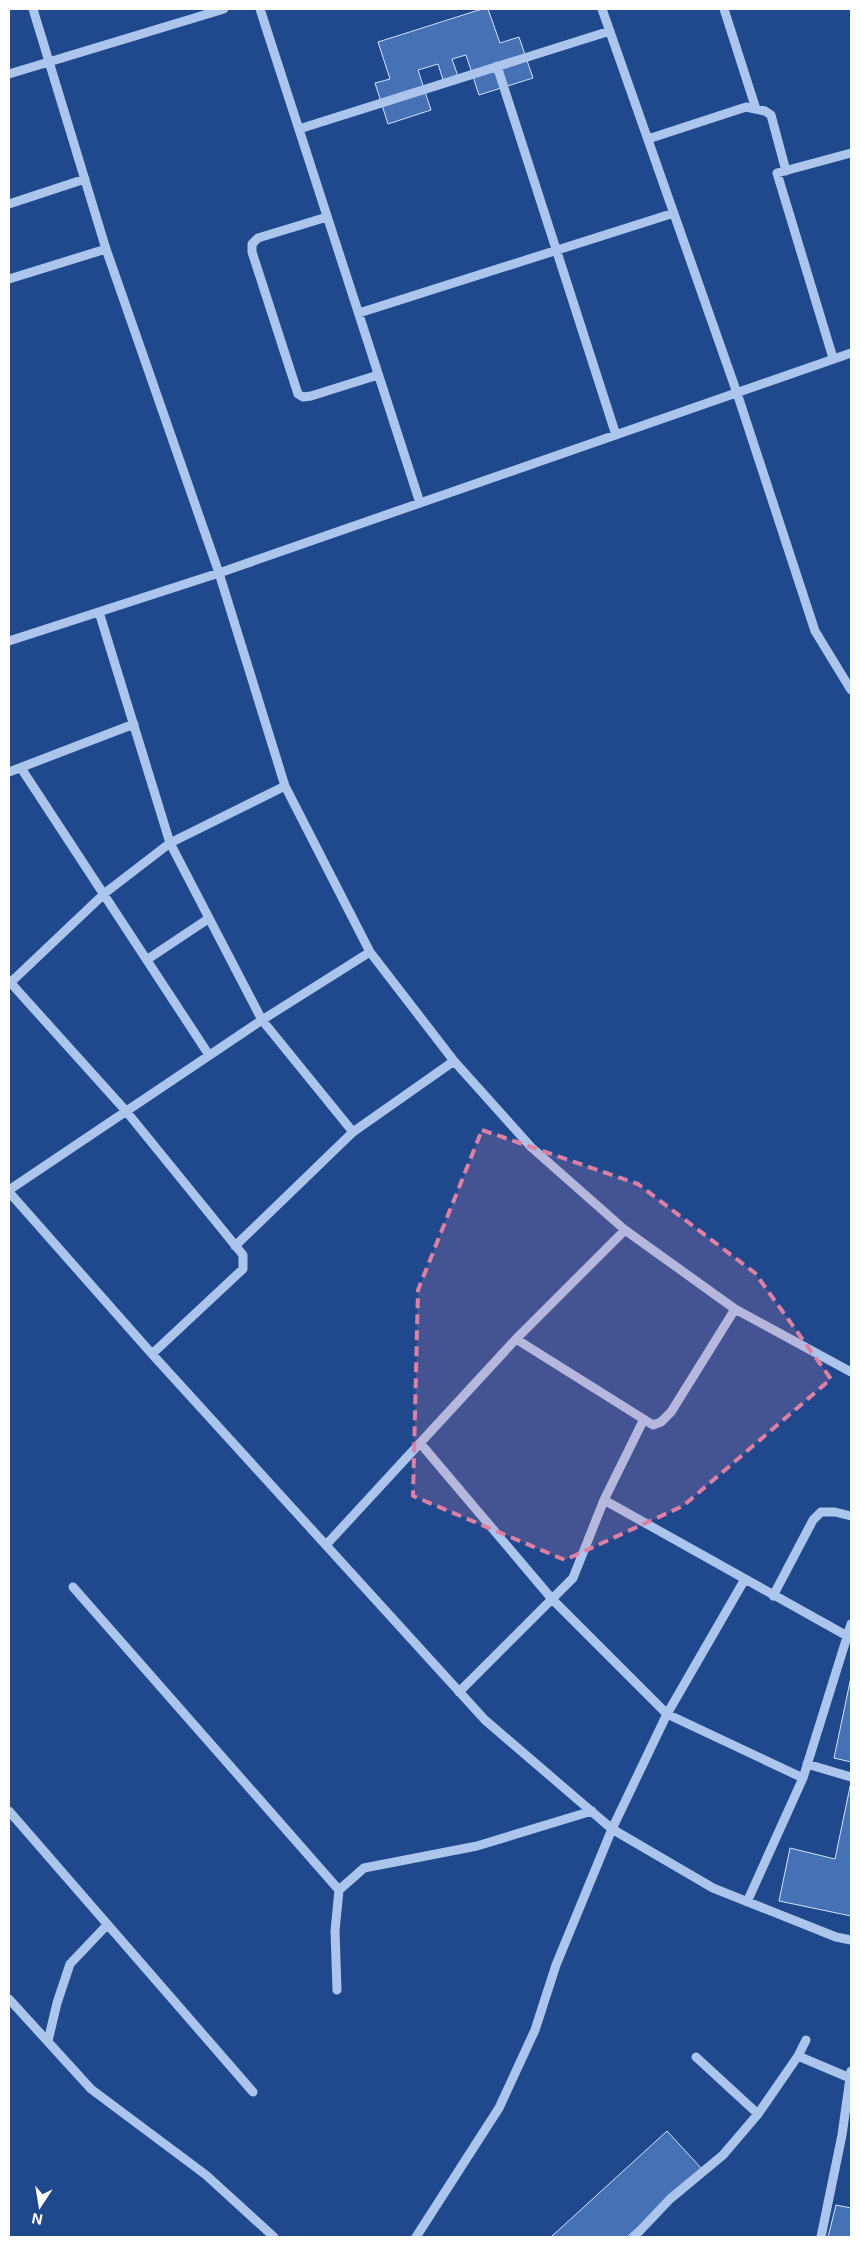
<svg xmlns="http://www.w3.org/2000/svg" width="860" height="2246" viewBox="0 0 860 2246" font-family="Inter,sans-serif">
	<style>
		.building { fill: #4771b5; stroke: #d2e1f9 }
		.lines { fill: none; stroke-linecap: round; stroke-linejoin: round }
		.minor { stroke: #acc5ec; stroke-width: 9 }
		.marked { fill: #dd80a5; fill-opacity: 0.2; stroke: #dd80a5; stroke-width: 4; stroke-dasharray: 10 6; stroke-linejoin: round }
	</style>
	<rect width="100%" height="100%" fill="#1f488d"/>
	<path class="building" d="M482 9H488L500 43 519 37 533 78 479 95 466 55 452 59 460 82 445 86 438 64 418 70 431 110 388 124 375 83 390 79 378 42Z
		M851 1677V1762L834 1758Z
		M851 1782V1916L779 1901 790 1848 835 1859Z
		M667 2131 702 2169 627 2237H551Z
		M836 2205 851 2208V2237H828Z"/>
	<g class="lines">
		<path class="minor" d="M33 9 106 249 219 573 285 786 370 952 454 1061 531 1147 625 1230 735 1309 851 1372
			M260 9 420 503
			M602 9 737 393 815 631 851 690
			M724 9 756 109
			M497 66 616 435
			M9 74 224 9
			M299 129 610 31
			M648 139 746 107 765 111 771 115 786 171
			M9 204 85 179
			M327 217 258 238 252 244V252L298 394 303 397 311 396 378 375
			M9 279 106 249
			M359 313 674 213
			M833 358 777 173 851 153
			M99 612 170 843 262 1020 353 1132
			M9 641 219 573 851 353
			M21 768 209 1055
			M9 772 134 724
			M148 959 208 919
			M9 981 126 1111 243 1255V1269L152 1354
			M9 984 105 893 170 843 285 786
			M9 1190 262 1020 370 952
			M9 1192 152 1354 485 1720 612 1829 713 1888 836 1937 851 1940
			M235 1246 353 1132 454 1061
			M516 1339 653 1425 661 1422 671 1412 735 1309
			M420 1443 552 1599 667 1714 803 1778
			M604 1500 849 1637
			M326 1545 516 1339 625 1230
			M73 1587 339 1890
			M773 1596 813 1520 821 1512H835L851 1516
			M459 1692 573 1578 604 1500 643 1421
			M807 1764 851 1777
			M9 1811 253 2092
			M747 1902 803 1778 851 1624
			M337 1990 335 1931 339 1890 364 1868 477 1846 592 1811
			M9 1999 91 2089 206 2175 274 2237
			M48 2041 57 2003 70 1964 107 1925
			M798 2056 850 2078
			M696 2057 758 2114
			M416 2237 499 2108 535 2030 556 1965 612 1829 667 1714 745 1579
			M634 2237 670 2199 723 2155 758 2114 798 2056 806 2040
			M821 2237 842 2135 851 2071"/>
	</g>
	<path class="marked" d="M482 1130 638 1184 755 1273 831 1379 683 1506 565 1560 413 1496 418 1290Z"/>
	<rect width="860" height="2246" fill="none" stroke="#ffffff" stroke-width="20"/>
	<g transform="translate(40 2206) rotate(192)" stroke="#1f488d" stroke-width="4" paint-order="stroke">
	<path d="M0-4L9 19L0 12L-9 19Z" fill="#ffffff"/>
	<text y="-8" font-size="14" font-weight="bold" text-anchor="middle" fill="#ffffff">N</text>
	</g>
</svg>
